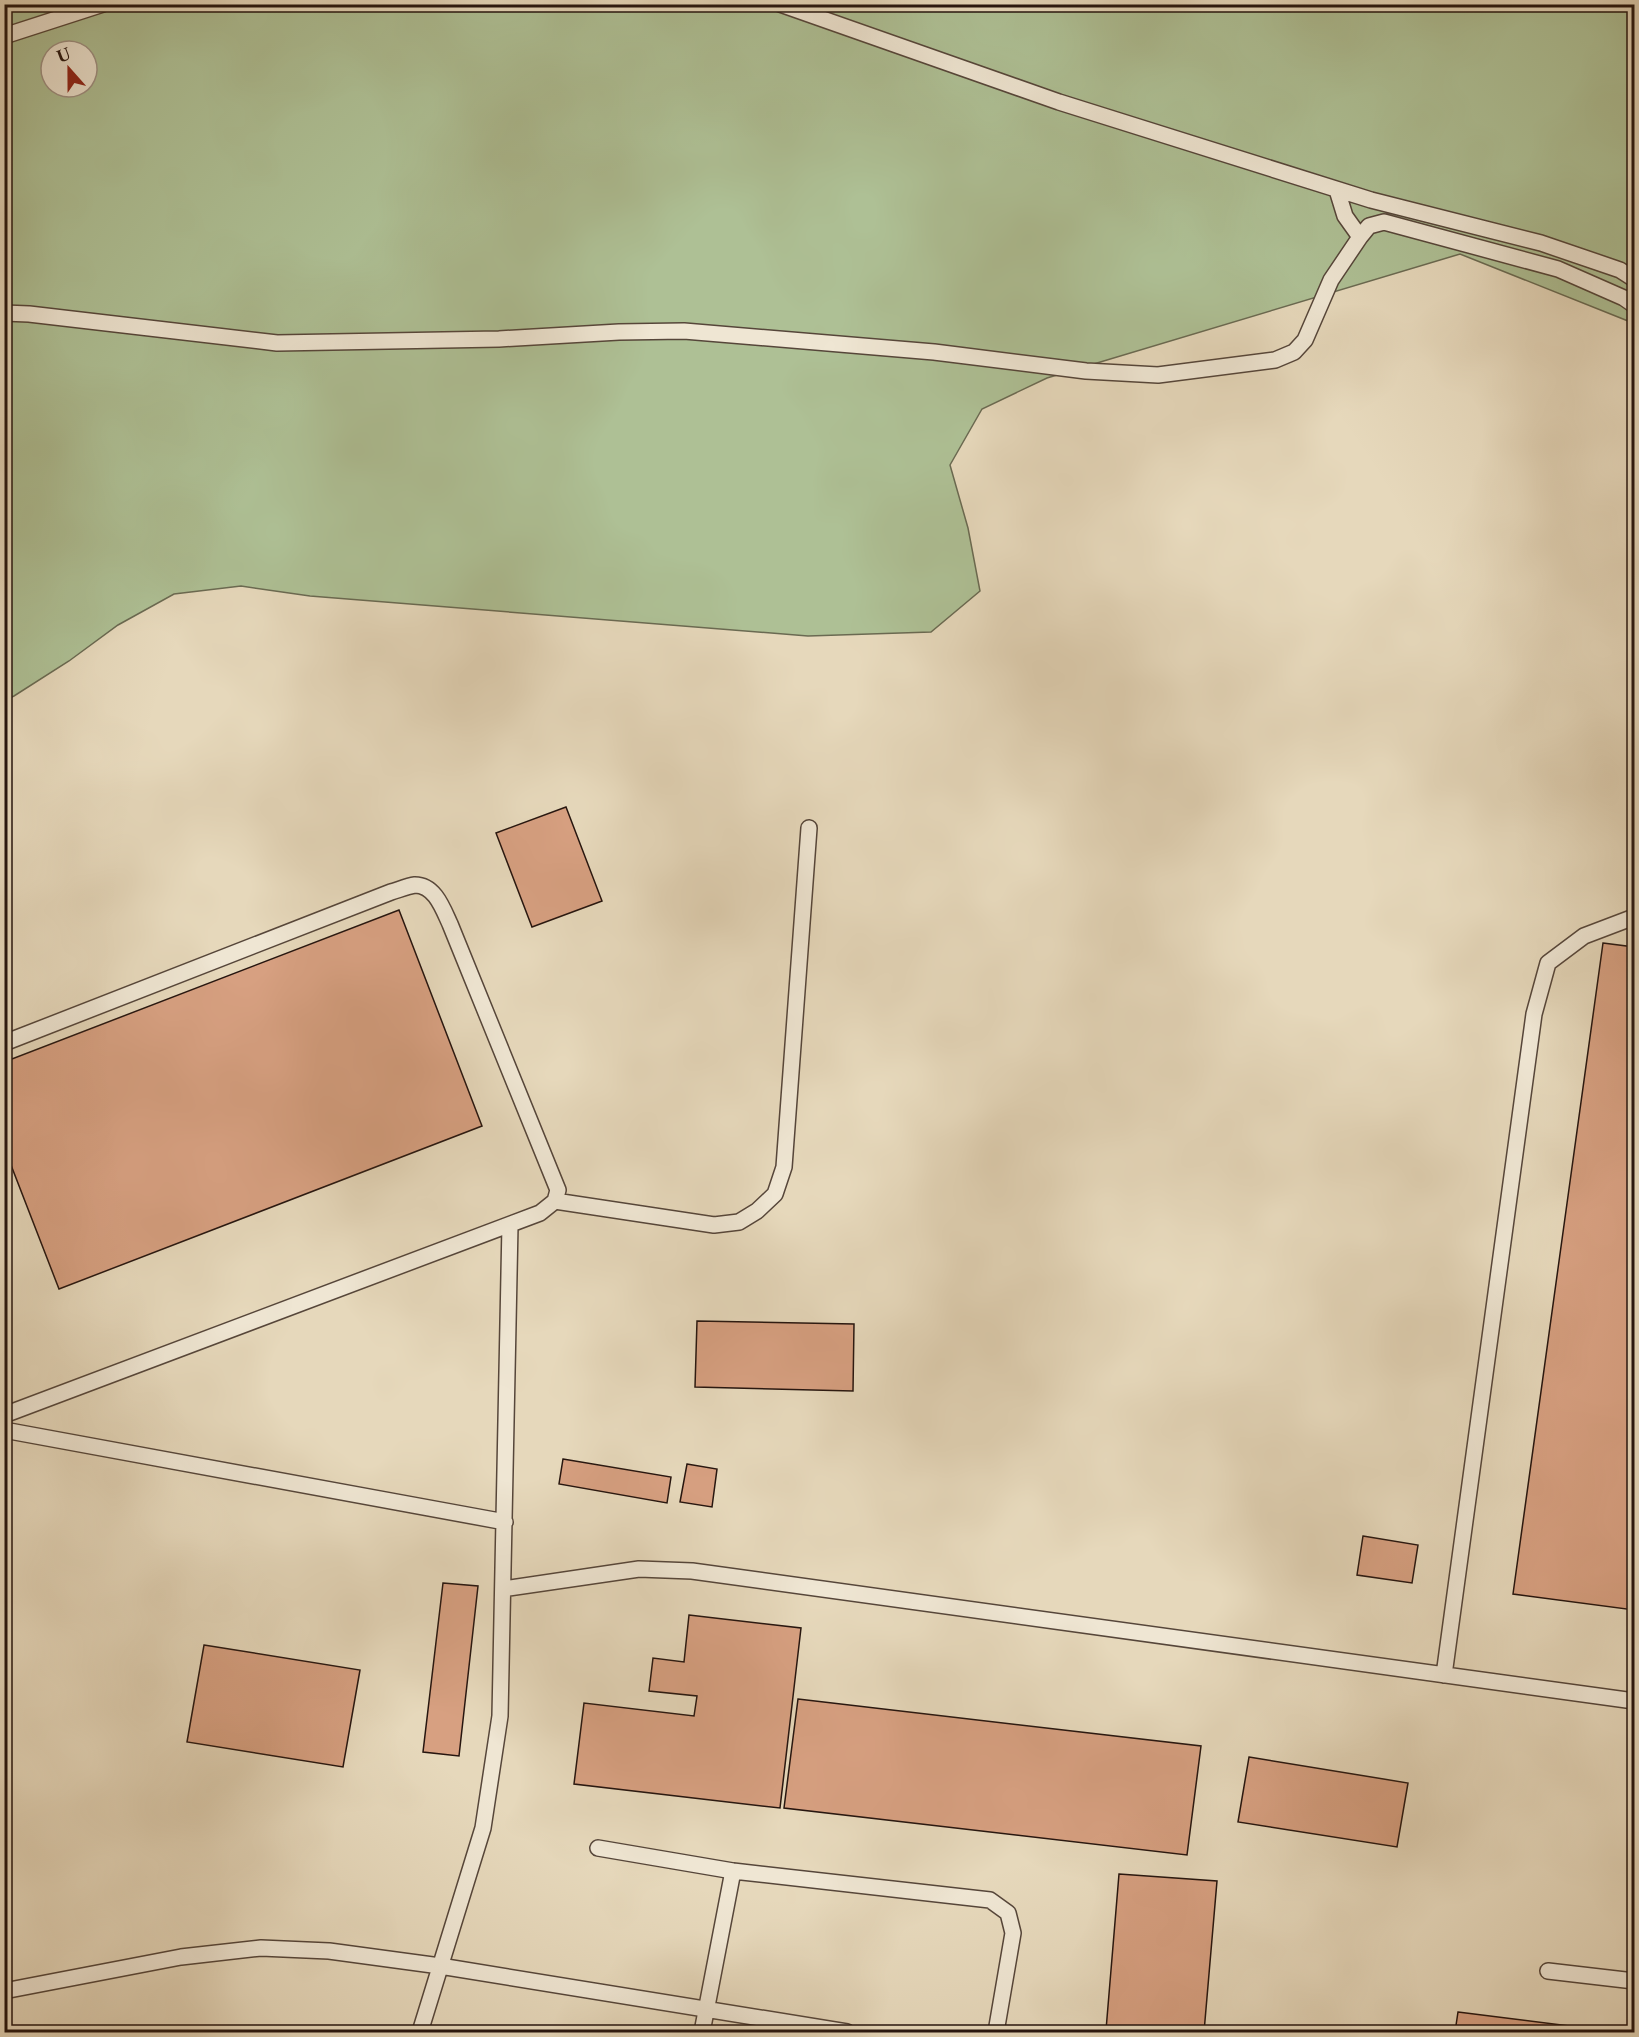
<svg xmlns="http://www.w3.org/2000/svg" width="1639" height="2037" viewBox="0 0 1639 2037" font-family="'Libre Caslon Text',serif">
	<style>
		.green { fill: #aec095; stroke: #6a6a52; stroke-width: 1.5; fill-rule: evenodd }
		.building { fill: #d7a081; stroke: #26150f; stroke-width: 1.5 }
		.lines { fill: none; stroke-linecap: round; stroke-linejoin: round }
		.service-casing { stroke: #56463a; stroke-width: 18 }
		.service { stroke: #efe6d3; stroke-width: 15 }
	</style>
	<rect width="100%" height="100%" fill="#e6d8bb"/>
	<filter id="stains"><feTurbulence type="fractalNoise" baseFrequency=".00333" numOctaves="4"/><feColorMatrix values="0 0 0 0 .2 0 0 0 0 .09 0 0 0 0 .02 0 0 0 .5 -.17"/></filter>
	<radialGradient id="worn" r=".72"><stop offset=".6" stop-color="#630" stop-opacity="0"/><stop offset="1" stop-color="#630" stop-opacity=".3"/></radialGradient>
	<path class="green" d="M5 5H1634V326L1628 321 1460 254 1047 378 982 409 950 465 968 528 980 591 931 632 808 636 310 596 241 586 174 594 118 625 69 661 14 696 5 700ZM51 51H87V87H51Z"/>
	<path class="building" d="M566 807 602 901 532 927 496 833Z
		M399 910 482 1126 59 1289 4 1147V1062Z
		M1603 943 1634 947V1610L1513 1594Z
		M697 1321 854 1324 853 1391 695 1387Z
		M563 1459 671 1477 667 1503 559 1484Z
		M687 1464 717 1469 712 1507 680 1502Z
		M1363 1536 1418 1545 1412 1583 1357 1575Z
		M443 1583 478 1586 459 1756 423 1752Z
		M689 1615 801 1628 780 1808 574 1784 584 1703 694 1716 697 1696 649 1691 653 1658 684 1662Z
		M204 1645 360 1670 343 1767 187 1742Z
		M798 1699 1201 1746 1187 1855 784 1808Z
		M1249 1757 1408 1783 1397 1847 1238 1822Z
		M1119 1874 1217 1881 1204 2032H1140L1106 2030Z
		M1458 2012 1617 2032H1455Z"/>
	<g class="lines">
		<g class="service-casing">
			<path id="service" d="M780 4 1059 102 1371 200 1541 243 1620 270 1634 279
				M4 36 103 4
				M1337 190 1345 216 1360 237
				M4 313 29 314 277 343 499 339 619 332 684 331 934 352 1086 371 1158 375 1275 360 1294 352 1305 340 1331 280 1360 237 1369 226 1384 222 1558 269 1624 298 1634 305
				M4 1043 391 892C398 890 408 886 415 885 435 885 443 909 450 924L558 1190 555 1201 540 1213 4 1415
				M555 1201 714 1225 739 1222 757 1211 775 1194 784 1167 809 828
				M4 1430 505 1522
				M503 1589 639 1569 692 1571 1634 1701
				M1444 1675 1534 1014 1548 963 1584 936 1634 917
				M598 1848 733 1871 990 1900 1008 1913 1013 1933 996 2032
				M1548 1971 1634 1981
				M4 1991 181 1957 261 1948 329 1951 440 1966 847 2032
				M420 2032 483 1828 500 1716 510 1225
				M702 2032 733 1871"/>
		</g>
		<use href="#service" class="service"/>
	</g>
	<rect width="1639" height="2037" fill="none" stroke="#e6d8bb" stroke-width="24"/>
	<rect x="6" y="6" width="1627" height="2025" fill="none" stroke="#26150f" stroke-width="3"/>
	<rect x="12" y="12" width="1615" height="2013" fill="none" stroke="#26150f" stroke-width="1.5"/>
	<g transform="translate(69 69) rotate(339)"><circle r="28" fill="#efe6d3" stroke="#9f9285" stroke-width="1.5"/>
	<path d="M0-4.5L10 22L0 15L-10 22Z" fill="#8f2418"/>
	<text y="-9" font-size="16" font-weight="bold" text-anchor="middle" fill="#26150f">U</text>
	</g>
	<rect width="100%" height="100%" filter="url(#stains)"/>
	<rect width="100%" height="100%" fill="url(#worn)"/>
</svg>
